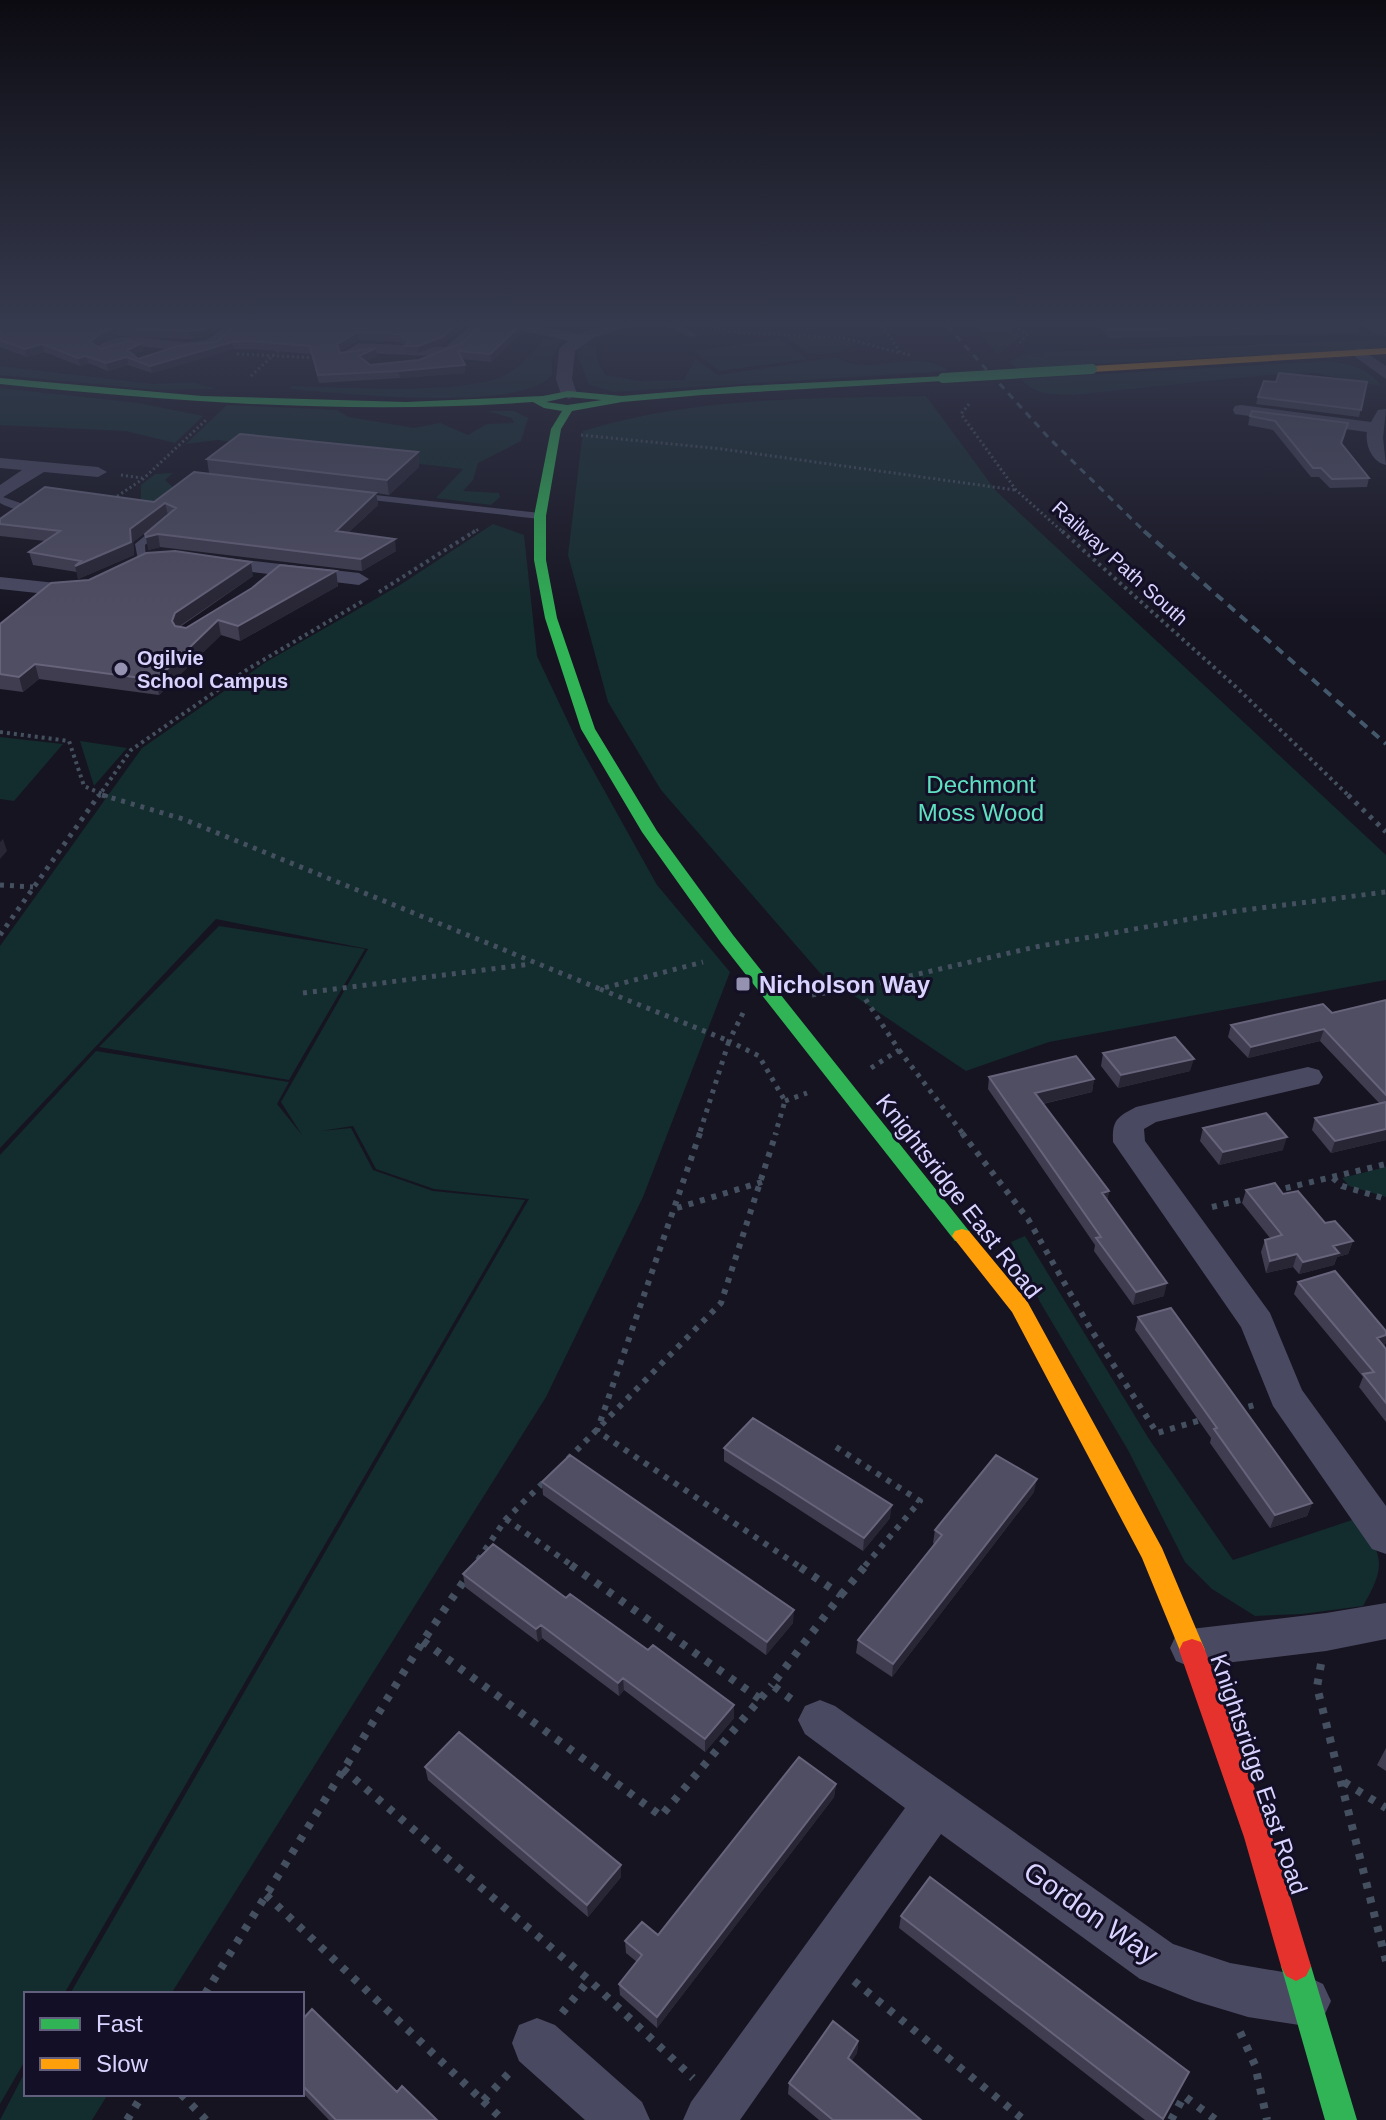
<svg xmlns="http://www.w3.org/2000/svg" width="1386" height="2120" viewBox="0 0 1386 2120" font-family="Helvetica,sans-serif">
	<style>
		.green { fill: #132c2d }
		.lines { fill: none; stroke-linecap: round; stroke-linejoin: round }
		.path-far4 { stroke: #44505f; stroke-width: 3; stroke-dasharray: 2 3; stroke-linecap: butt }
		.path-far3 { stroke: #44505f; stroke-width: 4; stroke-dasharray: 3 4; stroke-linecap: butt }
		.path-far2 { stroke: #44505f; stroke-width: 5; stroke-dasharray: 4 6; stroke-linecap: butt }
		.path-far1 { stroke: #44505f; stroke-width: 6; stroke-dasharray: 5 7; stroke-linecap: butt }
		.path { stroke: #44505f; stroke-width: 8; stroke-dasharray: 6 9; stroke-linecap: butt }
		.lane { fill: #4a4962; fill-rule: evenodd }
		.street { fill: #4a4962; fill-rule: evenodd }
		.fast { fill: #30b455; fill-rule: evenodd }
		.slow { fill: #ff9f0a; fill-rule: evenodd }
		.jam { fill: #e5322d; fill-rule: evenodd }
		.rail-far1 { stroke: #43596b; stroke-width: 3; stroke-dasharray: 7 6; stroke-linecap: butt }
		.rail { stroke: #43596b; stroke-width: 4; stroke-dasharray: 9 7; stroke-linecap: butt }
		.fast-bridge { stroke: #30b455; stroke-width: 10 }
		.wall { fill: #403d50 }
		.shaded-wall { fill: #282635 }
		.building { fill: #504e63; stroke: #66637b; stroke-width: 2 }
		.poi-dot { fill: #9591b1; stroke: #130f26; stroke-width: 3 }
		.labels { text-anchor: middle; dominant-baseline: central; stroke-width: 6; stroke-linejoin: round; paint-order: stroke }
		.far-street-label { font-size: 20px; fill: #d9d4ff; stroke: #130f26 }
		.far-poi-label { font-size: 20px; font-weight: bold; fill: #d9d4ff; stroke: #130f26; text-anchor: start }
		.park-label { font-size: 24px; fill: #5fe0c0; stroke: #130f26 }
		.poi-label { font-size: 24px; font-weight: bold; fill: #d9d4ff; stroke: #130f26; text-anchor: start }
		.street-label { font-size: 24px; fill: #d9d4ff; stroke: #130f26 }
		.near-street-label { font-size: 28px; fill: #d9d4ff; stroke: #130f26 }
	</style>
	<rect width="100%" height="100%" fill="#161421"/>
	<path class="green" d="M974 326H1009L1022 336 997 354Z
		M820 337 852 342 854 345 838 353 809 354 788 338Z
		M545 338 561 340 551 360 553 374C524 414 340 393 290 389L291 386C339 387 465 395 503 376 521 367 533 352 545 338Z
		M780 339 807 359 719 371 694 351Z
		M1386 340V348L1017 368 1009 362 1023 354 1053 352Z
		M585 345 595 347 599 365 606 375 640 381 684 380 695 359 719 375 836 357C869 379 915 346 949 371L614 392 589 385 577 354Z
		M1328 361C1349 364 1368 367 1381 386L1315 373 1267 375 1073 395C1052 394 1036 396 1021 379Z
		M0 366 152 384 192 382 217 389 159 390 0 375Z
		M0 388 139 403 203 416 175 443 126 431 0 425Z
		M926 396 996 491 1386 855V980L1049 1042 966 1071 820 973 661 790 608 702 568 555 583 431C694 397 811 398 926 396Z
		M227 405 337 410 348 417 414 428 440 423 468 435 487 424 514 423 512 418 488 411H514L528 418 521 441 478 463 473 480 463 491 499 493 500 497 491 505 436 498 463 469 217 440 186 444Z
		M173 473 165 480 181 494 141 510V485L155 474Z
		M493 524 524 535 537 656 579 745 657 885 730 972 643 1197 546 1397 171 1994H70L529 1199 434 1189 376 1169 353 1126 321 1131 351 1128 373 1170 433 1191 525 1200 64 1994H26V2059L0 2104V1155L96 1051 289 1082 277 1104 302 1135 281 1102 368 949 216 919 0 1148V946L142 748 266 662 400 585Z
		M0 737 63 744 14 801 0 799Z
		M80 741 127 748 94 786Z
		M219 926 365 949 289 1080 99 1047Z
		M1386 1167V1197L1349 1186 1342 1178Z
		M1025 1236 1149 1439 1233 1560 1358 1518C1384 1557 1386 1566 1363 1606L1302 1614 1255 1616 1212 1589 1185 1562 1128 1450 1040 1302 1011 1242Z
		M26 2070V2094H108L92 2120H0Z"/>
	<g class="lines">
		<path class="path-far4" d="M882 326 901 353 911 355
			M1014 326 1027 335 1017 346
			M709 327 732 332 844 338 900 353
			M237 354 319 358
			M251 376 282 347
			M969 404 961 414 1016 490 1064 533
			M581 435 722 449 1015 490
			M121 475 142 478
			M113 499 143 479 206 420
			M472 533 479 529"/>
		<path class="path-far3" d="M1062 531 1236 687 1350 797
			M379 592 475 531
			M0 732 69 741 84 786 109 797
			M98 797 131 750 248 669 363 601"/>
		<path class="path-far2" d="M102 795 183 819 600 989 703 962
			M1348 795 1386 832
			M0 885 33 887
			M0 935 99 795
			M600 989 729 1041 699 1135
			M303 993 531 964
			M812 995 858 988
			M743 1013 729 1041 759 1056 785 1101 775 1135
			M899 1050 964 1135
			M871 1068 899 1050 858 988 1035 947 1229 912 1386 892
			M785 1101 807 1093"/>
		<path class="path-far1" d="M700 1133 597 1431 800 1567
			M962 1133 1028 1219 1090 1328 1157 1433 1204 1419
			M1333 1178 1342 1186 1386 1199
			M1274 1191 1386 1164
			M1212 1207 1249 1198
			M677 1208 762 1182
			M1237 1410 1258 1404
			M836 1447 920 1501 864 1567
			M568 1459 721 1303 776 1133
			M506 1519 574 1567
			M478 1560 506 1519 546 1480"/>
		<path class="path" d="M571 1565 760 1699
			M841 1595 866 1565
			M423 1641 661 1816 772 1685
			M1321 1664 1317 1687 1386 1961
			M791 1699 772 1685 841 1595 797 1565
			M343 1769 589 1980 693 2078
			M1344 1782 1386 1808
			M266 1895 483 2101 510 2072
			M854 1981 1024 2120
			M205 1994 423 1641 468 1575
			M562 2013 589 1980
			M1240 2032 1255 2065 1267 2120
			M181 2094 206 2120
			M483 2101 503 2120
			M127 2120 143 2094
			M1171 2120 1184 2096 1216 2120"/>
		<path class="lane" d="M669 326H681L697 335 690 337Z
			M357 493 540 513 545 516 540 519 354 498V494Z
			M0 496 32 507C24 513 9 508 0 503Z
			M158 525 167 527 145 545 146 560H138L135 544Z"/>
		<path class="street" d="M226 326H243C208 364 176 347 132 346 122 346 112 351 102 354L94 349C124 323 170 349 205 340 212 338 219 331 226 326Z
			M470 326H486L466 348 441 362 434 356 362 353 347 360 339 355 359 343 446 347Z
			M504 326H538L579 334 602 326H630L595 337 575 351 572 379 577 394 569 399 561 394 556 379 559 349 568 341Z
			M1359 348 1386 366V379L1354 356V350Z
			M1241 405 1371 422 1378 410 1386 409 1383 438 1386 465C1372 462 1365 445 1367 432L1235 414 1233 410 1235 406Z
			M0 458 98 467 107 472 98 477 44 472 0 499V485L22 470 0 468Z
			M210 556 359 573 369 579 359 585 203 566 200 562 203 558Z
			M0 577 65 584 86 581 96 587 93 591 65 596 0 589Z
			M1308 1067 1319 1070 1323 1077 1319 1084 1156 1122 1144 1129 1145 1141 1270 1313 1302 1390 1386 1506V1554L1372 1549 1273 1406 1241 1327 1113 1142C1112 1120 1117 1117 1136 1107Z
			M1386 1603V1639L1326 1651 1191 1667 1176 1661 1170 1648 1176 1635 1191 1629 1326 1613Z
			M820 1700 835 1706 1173 1944 1230 1963 1306 1976 1323 1984 1331 2001 1323 2018 1306 2026 1248 2017 1195 2001 1140 1979 941 1834 740 2120H683L691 2102 905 1808 805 1734 798 1720 805 1706Z
			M537 2018 555 2025 642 2102 650 2120H585L519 2061 512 2043 519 2025Z"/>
		<path class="fast" d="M946 376V380L943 381 702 395 622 402 572 411 561 429 546 516V560L557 618 595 729 657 831 733 935 969 1231 972 1236 969 1241H955L721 943 642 832 581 729 545 618 534 560V516L551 429 562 411 544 408 533 402C355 415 178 402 0 384V378L202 396 406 402 543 396 568 391 622 396 742 386ZM568 397 602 400 567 405 546 402Z
			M1296 1951 1306 1956 1311 1966 1357 2120H1325L1281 1966 1286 1956Z"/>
		<path class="slow" d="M1386 348V354L1092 372 1087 369 1092 366Z
			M962 1229 969 1231 1027 1301 1162 1548 1205 1650 1201 1658 1192 1661 1183 1658 1142 1558 1012 1312 952 1236 955 1231Z"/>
		<path class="jam" d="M1192 1639 1201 1642 1205 1650 1272 1837 1311 1966 1306 1976 1296 1981 1286 1976 1281 1966 1244 1837 1179 1650 1183 1642Z"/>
		<path class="rail-far1" d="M947 326 1049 438 1146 533"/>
		<path class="rail" d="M1144 531 1386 744"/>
		<path class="fast-bridge" d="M943 378 1092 369"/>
	</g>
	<path class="wall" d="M0 326H221L206 336 191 339 118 336 104 340 96 346 101 349 142 343 143 351 133 355 138 359 216 342 235 326H465L442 344 418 353 406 354 405 346 399 342 359 340 339 351 340 353 377 356 366 361 370 365 419 360 462 343 480 326H521V333L491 362 462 359 465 373 400 378 319 383 311 354 252 349H234L152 373 128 365 108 371 88 363 80 366 44 352 27 357 0 347Z
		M1099 326H1360L1358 333 1109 338Z
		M1365 326H1386V337L1383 334H1375Z
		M1276 382H1367L1359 417 1256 404 1258 397Z
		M1250 416 1346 432 1342 444 1369 478 1367 487 1330 488 1319 477H1311L1273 430 1248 425Z
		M418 452 419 467 389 495 376 493 378 505 349 532 396 551 362 571 160 547 148 550 168 515 133 542 134 555 78 579 77 572 33 565 29 552 45 541 0 536V519L154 502 209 473 207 459Z
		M336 571 338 586 240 641 221 635 159 695 39 679 23 692 0 689V624L89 580 253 576 180 627 186 628Z
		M1386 1000V1140L1331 1153 1312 1130 1315 1118 1380 1104 1320 1041 1248 1058 1228 1037 1231 1025 1332 1013Z
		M1103 1053 1190 1071 1118 1088 1101 1066Z
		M989 1077 1094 1079 1092 1092 1043 1104 1109 1191 1107 1201 1164 1296 1133 1305 1094 1251 1095 1245 988 1089Z
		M1203 1128 1283 1150 1219 1165 1200 1141Z
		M1246 1190 1283 1194 1353 1241 1348 1254 1337 1257 1334 1265 1299 1274 1293 1267 1266 1273 1261 1252 1265 1240 1270 1238 1242 1203Z
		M1298 1282 1386 1331V1342L1384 1347 1386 1349V1422L1359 1387 1363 1377 1294 1294Z
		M1138 1317 1312 1503 1307 1516 1270 1528 1210 1443 1211 1438 1135 1330Z
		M724 1448 890 1518 863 1551 724 1461Z
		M542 1482 793 1623 766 1655 543 1495Z
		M1034 1492 892 1677 856 1653 858 1640 934 1544 933 1543 935 1530Z
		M463 1574 566 1598 734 1705V1718L705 1752 624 1690 619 1696 542 1638 538 1642 465 1587Z
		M1386 1748V1771L1377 1765Z
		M425 1767 621 1877 588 1917 428 1780Z
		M836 1784 834 1797 657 2028 620 1995 619 1984 637 1962 626 1953 625 1941 658 1935Z
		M901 1916 1189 2072 1163 2120H1145L899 1928Z
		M302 2020 397 2092 437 2120H329L302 2092Z
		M858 2041 857 2053 851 2061 921 2120H819L788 2094 789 2083Z"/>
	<path class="shaded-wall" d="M208 326H221L206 336 191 339 190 331Z
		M455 326H465L442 344 418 353V346Z
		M520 326 521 333 491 362 490 354Z
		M116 328 118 336 104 340 91 350 90 342 102 332Z
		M358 332 359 340 338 352 337 344Z
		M232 342 234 349 152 373 150 366Z
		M142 343 143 351 128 358 127 350Z
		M42 344 44 352 27 357 25 349Z
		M376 348 377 356 360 364 359 356Z
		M86 356 88 363 80 366 78 358Z
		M127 357 128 365 108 371 106 363Z
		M465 365V373L400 378 399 371Z
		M418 452 419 467 389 495 387 480Z
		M376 493 378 505 337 543 336 531Z
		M165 503 168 515 133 542 134 555 78 579 75 566 130 529Z
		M158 534 160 547 148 550 146 537Z
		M395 539 396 551 362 571 361 559Z
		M251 562 253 576 178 627 175 636 172 621 175 613Z
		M336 571 338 586 240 641 238 626Z
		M218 620 221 635 159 695 156 680Z
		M35 664 39 679 23 692 19 677Z
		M3 839 7 851 0 859V842Z
		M1324 1029 1320 1041 1248 1058 1251 1047Z
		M1194 1059 1190 1071 1118 1088 1121 1075Z
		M1094 1079 1092 1092 1033 1106 1035 1093Z
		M1386 1129V1140L1331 1153 1335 1141Z
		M1287 1137 1283 1150 1219 1165 1223 1152Z
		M1109 1191 1106 1205 1102 1193Z
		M1353 1241 1348 1254 1337 1257 1334 1265 1299 1274 1303 1262 1333 1246Z
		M1297 1254 1293 1267 1266 1273 1270 1261Z
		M1167 1283 1164 1296 1133 1305 1136 1292Z
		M1386 1335V1342L1384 1347 1377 1338Z
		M1037 1479 1034 1492 892 1677 893 1664Z
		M1312 1503 1307 1516 1270 1528 1275 1515Z
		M892 1505 890 1518 863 1551 864 1538Z
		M794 1610 793 1623 766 1655 767 1642Z
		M541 1625 542 1638 538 1642 536 1629Z
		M623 1678 624 1690 619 1696 618 1683Z
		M734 1705V1718L705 1752V1739Z
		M836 1784 834 1797 657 2028V2017Z
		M621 1865V1877L588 1917 587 1905Z
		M858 2041 857 2053 846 2070 848 2058Z"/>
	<path class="building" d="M0 326H208L205 329 190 331 116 328 102 332 90 342 101 349 128 341 142 343 127 350 138 359 178 346 216 342 235 326H455L442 337 418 346H405L409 341 398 334 358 332 337 344 340 353 376 348 359 356 370 365 419 360 462 343 480 326H520L490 354 458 351 465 365 399 371 318 375 310 346 251 341 232 342 150 366 127 357 106 363 86 356 78 358 42 344 25 349 0 340Z
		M1106 326H1300L1110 330Z
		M1279 373 1367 382 1361 410 1258 397 1264 381 1276 382Z
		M1252 411 1348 423 1341 443 1369 478 1332 479 1321 468H1313L1275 421 1250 416Z
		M240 434 418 452 387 480 207 459Z
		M194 472 376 493 336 531 395 539 361 559 158 534 146 537 145 534 176 508 165 503 130 529 131 542 75 566 81 561 29 552 60 531 0 524V519L45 487 154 502Z
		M175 551 251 562 175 613 172 621 175 626 186 628 252 588 280 565 336 571 238 626 218 620 156 680 35 664 19 677 0 674V624L51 583 89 580 146 553Z
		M1386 1000V1095L1324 1029 1251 1047 1231 1025 1323 1004 1332 1013Z
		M1175 1037 1194 1059 1121 1075 1103 1053Z
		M1076 1056 1094 1079 1035 1093 1109 1191 1102 1193 1167 1283 1136 1292 1096 1238 1101 1237 989 1077Z
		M1386 1102V1129L1335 1141 1315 1118Z
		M1266 1113 1287 1137 1223 1152 1203 1128Z
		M1275 1183 1283 1194 1298 1191 1325 1223 1335 1221 1353 1241 1333 1246 1339 1253 1303 1262 1297 1254 1270 1261 1265 1240 1282 1235 1246 1190Z
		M1335 1271 1386 1331V1335L1377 1338 1386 1349V1403L1363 1374 1374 1372 1298 1282Z
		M1171 1308 1312 1503 1275 1515 1214 1429 1217 1428 1138 1317Z
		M753 1418 892 1505 864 1538 724 1448Z
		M570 1455 794 1610 767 1642 542 1482Z
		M996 1455 1037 1479 893 1664 858 1640 942 1535 935 1530Z
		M493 1544 566 1598 570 1594 648 1650 653 1645 734 1705 705 1739 623 1678 618 1683 541 1625 536 1629 463 1574Z
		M459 1732 621 1865 587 1905 425 1767Z
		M799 1757 836 1784 657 2017 619 1984 642 1955 625 1941 642 1922 658 1935Z
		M930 1877 1189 2072 1163 2119 901 1916Z
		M312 2009 397 2092 402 2086 437 2120H336L302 2085V2020Z
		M833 2021 858 2041 848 2058 921 2120H833L789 2083Z"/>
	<linearGradient id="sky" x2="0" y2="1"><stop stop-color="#0c0b12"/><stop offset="0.52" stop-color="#363a4e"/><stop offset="1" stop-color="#363a4e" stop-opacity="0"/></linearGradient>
	<rect width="1386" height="623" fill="url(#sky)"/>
	<g class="poi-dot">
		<circle cx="121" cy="669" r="8"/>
		<rect x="735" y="976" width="16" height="16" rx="4"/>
	</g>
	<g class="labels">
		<g class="far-street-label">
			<text transform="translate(1120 563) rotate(42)">Railway Path South</text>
		</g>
		<g class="far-poi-label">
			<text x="137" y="658">Ogilvie<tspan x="137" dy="23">School Campus</tspan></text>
		</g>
		<g class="park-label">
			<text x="981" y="784">Dechmont<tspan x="981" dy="28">Moss Wood</tspan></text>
		</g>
		<g class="poi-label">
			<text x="759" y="984">Nicholson Way</text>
		</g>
		<g class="street-label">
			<text transform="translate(959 1196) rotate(52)">Knightsridge East Road</text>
			<text transform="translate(1259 1774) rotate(71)">Knightsridge East Road</text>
		</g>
		<g class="near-street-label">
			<text transform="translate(1091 1913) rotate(35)">Gordon Way</text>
		</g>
	</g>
	<rect x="24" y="1992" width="280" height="104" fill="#130f26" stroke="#625e7d" stroke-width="2"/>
	<rect x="40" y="2018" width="40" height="12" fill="#30b455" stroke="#625e7d" stroke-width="2"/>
	<text x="96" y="2032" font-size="24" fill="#d9d4ff">Fast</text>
	<rect x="40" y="2058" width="40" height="12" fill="#ff9f0a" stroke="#625e7d" stroke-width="2"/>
	<text x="96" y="2072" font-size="24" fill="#d9d4ff">Slow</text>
</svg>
